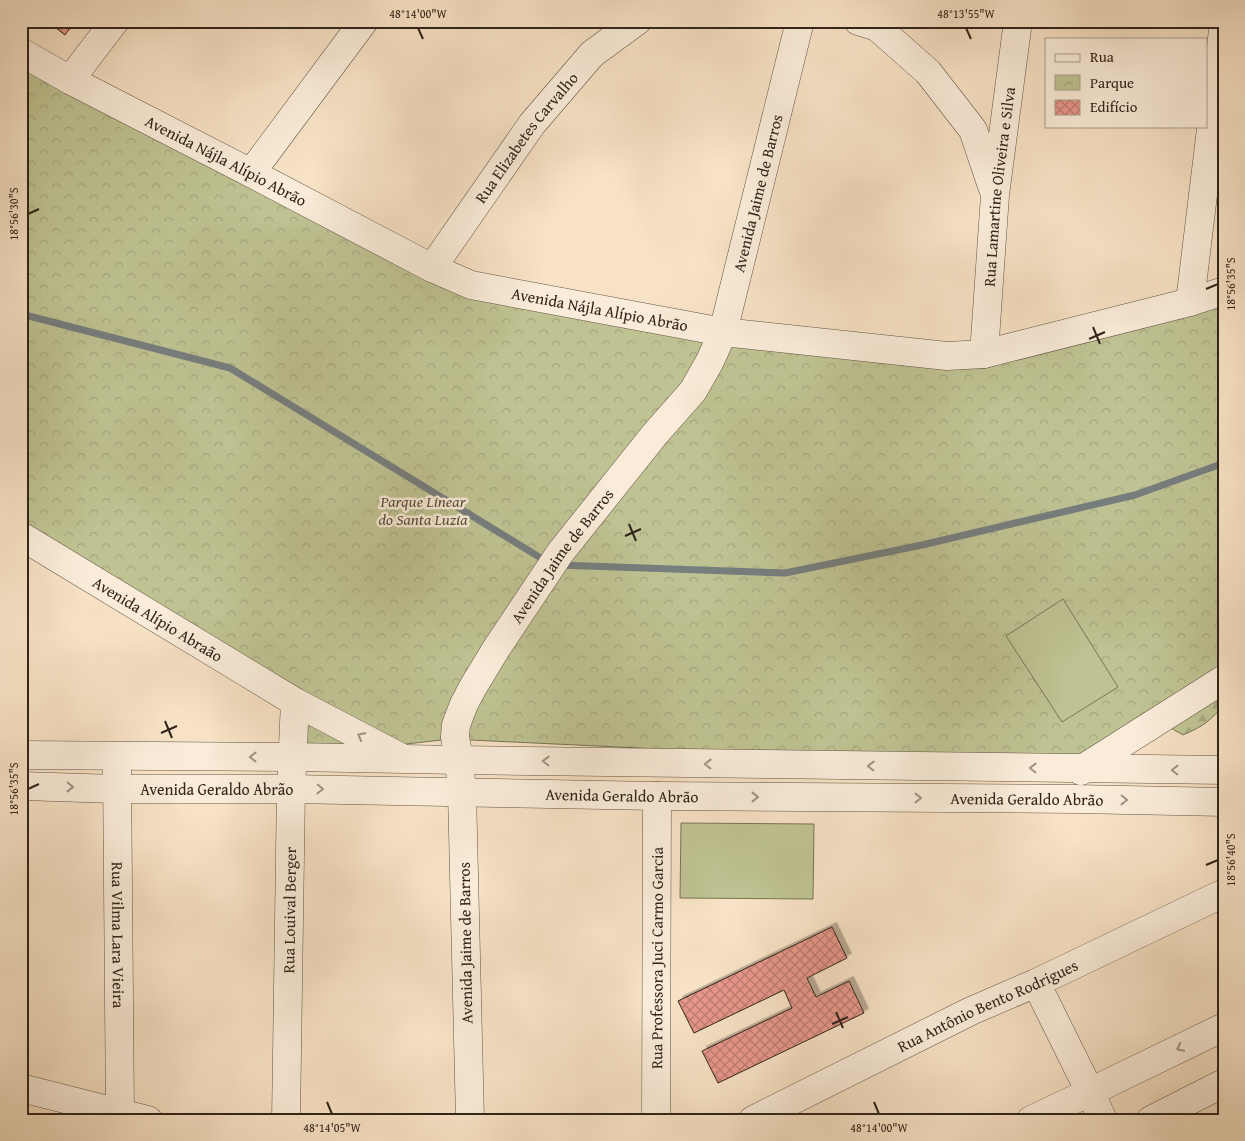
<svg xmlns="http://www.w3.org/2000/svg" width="1245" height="1141" viewBox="0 0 1245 1141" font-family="'Gentium Book Plus',serif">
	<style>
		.forest { fill: url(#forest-firs); stroke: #787456 }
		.park { fill: url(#park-crowns); stroke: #787456 }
		.pitch { fill: #bfc393; stroke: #787456 }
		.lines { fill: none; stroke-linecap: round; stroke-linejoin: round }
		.stream { stroke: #767e7e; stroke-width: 7 }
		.building { fill: url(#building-cross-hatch); stroke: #31241a; filter: url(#shadow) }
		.minor-casing { stroke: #625445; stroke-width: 29 }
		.minor { stroke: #faecd9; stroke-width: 28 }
		.oneway { stroke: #a09283 }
		.ticks { fill: none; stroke: #31241a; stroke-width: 2 }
		.labels { text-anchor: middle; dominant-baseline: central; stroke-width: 5; stroke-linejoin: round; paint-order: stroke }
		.street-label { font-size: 16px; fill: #31241a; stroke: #faecd9 }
		.park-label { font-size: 16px; font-style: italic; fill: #544c38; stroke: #faecd9 }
		.neatline { fill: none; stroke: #31241a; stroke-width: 2 }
		.ticks-label { font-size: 12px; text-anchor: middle; fill: #31241a }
	</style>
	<defs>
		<pattern id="forest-firs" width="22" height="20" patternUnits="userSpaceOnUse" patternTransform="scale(1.25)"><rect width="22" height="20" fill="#bfc393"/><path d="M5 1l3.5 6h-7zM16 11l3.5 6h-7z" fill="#a5a77e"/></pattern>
		<pattern id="park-crowns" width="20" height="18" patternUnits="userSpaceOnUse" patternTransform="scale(1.25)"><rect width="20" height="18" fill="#bfc393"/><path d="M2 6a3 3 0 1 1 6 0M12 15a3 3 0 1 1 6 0" fill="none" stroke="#a5a77e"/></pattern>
		<pattern id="building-cross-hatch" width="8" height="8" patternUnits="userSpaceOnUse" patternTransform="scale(1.25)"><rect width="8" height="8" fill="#e8978b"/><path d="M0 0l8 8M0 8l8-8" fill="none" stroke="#bd7b71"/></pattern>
		<filter id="shadow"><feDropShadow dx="4.5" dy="-4.5" stdDeviation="0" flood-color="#0004"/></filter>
	</defs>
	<rect width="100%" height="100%" fill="#f7e2c5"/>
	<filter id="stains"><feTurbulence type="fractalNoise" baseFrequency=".004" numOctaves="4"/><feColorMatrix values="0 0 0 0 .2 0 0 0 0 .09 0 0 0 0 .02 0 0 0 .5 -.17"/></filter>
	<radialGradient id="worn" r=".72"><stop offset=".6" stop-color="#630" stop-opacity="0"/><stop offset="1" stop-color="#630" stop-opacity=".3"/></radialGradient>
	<path class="forest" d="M1224 684V707C1218 711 1214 716 1208 721 1201 727 1192 731 1183 735L1171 728Z"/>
	<path class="park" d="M21 52 472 285 947 356 1224 291V679L1082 769 450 739 292 757 295 701 21 536Z"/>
	<path class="pitch" d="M1063 599 1118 687 1062 722 1006 636Z
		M681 823 814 824 813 899 680 898Z"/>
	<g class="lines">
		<path class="stream" d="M21 314 230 368 549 563
			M559 565 785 573 922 545 1135 495 1224 463"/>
	</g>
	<path class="building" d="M47 21H75L65 35Z
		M832 927 847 958 807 978 816 997 849 981 864 1013 718 1083 702 1051 792 1008 784 990 694 1033 678 1001Z"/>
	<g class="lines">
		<g class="minor-casing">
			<g id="minor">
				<path d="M858 21 877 27 928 72 973 130 993 189"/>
				<path id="s1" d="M21 52 70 80 251 173 432 268 471 285 723 332 947 356 984 354 1190 302 1224 291"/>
				<path d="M70 80 115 21"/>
				<path d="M251 173 364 21"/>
				<path id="s2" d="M432 268 532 124 592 54 637 21"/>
				<path d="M1190 302 1224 22"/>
				<path id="s3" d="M984 354 995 195 1018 21"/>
				<path id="s4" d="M21 536 295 702 400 757"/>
				<path d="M21 755 292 757 459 760 1224 770"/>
				<path id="s5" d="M117 770 120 1114"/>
				<path d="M1081 771 1082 769 1224 679"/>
				<path id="s6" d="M21 786 117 789H291L657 796 1076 799 1224 802"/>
				<path d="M1036 983 1090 1092 1103 1120"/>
				<path d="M21 1088 148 1120"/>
				<path id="s7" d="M286 1120 291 789 295 702"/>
				<path id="s8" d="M470 1120 462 792 459 760 455 737 456 725 464 704 473 687 496 649 560 553 655 434 693 391 710 361 723 332 800 21"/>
				<path id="s9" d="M656 1120 657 796"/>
				<path id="s10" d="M753 1120 971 1011 1036 983 1224 893"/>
				<path d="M1031 1120 1090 1092 1224 1027"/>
				<path d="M1151 1120 1224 1083"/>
			</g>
		</g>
		<use href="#minor" class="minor"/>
	</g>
	<defs><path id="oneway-chevron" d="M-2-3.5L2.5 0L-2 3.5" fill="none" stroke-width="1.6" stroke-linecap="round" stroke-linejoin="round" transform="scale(1.25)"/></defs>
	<g class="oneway">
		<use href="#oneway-chevron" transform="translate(361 736) rotate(-152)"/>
		<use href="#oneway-chevron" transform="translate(253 757) rotate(-180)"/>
		<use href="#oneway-chevron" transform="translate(546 761) rotate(-179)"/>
		<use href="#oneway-chevron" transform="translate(708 764) rotate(-179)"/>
		<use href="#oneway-chevron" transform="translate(871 766) rotate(-179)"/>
		<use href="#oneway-chevron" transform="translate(1033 768) rotate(-179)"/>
		<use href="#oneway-chevron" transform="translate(1175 770) rotate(-179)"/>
		<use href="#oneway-chevron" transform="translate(70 787) rotate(1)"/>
		<use href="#oneway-chevron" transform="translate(320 789) rotate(1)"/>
		<use href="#oneway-chevron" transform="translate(755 797)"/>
		<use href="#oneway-chevron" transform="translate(918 798)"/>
		<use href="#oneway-chevron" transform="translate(1124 800) rotate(1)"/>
		<use href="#oneway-chevron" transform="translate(1180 1048) rotate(154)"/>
	</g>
	<path class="ticks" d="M418 28 423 39M966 28 971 39M28 214 39 209M1206 289 1218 284M1093 327 1100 344M1089 339 1105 332M629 524 636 541M625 536 641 529M165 721 172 738M161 733 177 726M28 789 39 784M1206 865 1218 860M836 1012 843 1028M832 1024 848 1017M327 1102 332 1114M874 1102 879 1114"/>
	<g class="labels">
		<g class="street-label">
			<text stroke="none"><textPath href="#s2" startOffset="161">Rua Elizabetes Carvalho</textPath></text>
			<text stroke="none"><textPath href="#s1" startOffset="232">Avenida Nájla Alípio Abrão</textPath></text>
			<text stroke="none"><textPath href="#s3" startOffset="168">Rua Lamartine Oliveira e Silva</textPath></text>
			<text stroke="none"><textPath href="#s8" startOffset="1016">Avenida Jaime de Barros</textPath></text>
			<text stroke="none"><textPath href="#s1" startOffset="638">Avenida Nájla Alípio Abrão</textPath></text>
			<text stroke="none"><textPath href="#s8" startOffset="596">Avenida Jaime de Barros</textPath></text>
			<text stroke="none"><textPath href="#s4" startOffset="160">Avenida Alípio Abraão</textPath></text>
			<text stroke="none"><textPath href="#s6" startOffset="196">Avenida Geraldo Abrão</textPath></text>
			<text stroke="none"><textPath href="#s6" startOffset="601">Avenida Geraldo Abrão</textPath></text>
			<text stroke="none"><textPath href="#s6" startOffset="1006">Avenida Geraldo Abrão</textPath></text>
			<text stroke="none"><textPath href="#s7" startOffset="210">Rua Louival Berger</textPath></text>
			<text stroke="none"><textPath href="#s5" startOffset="165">Rua Vilma Lara Vieira</textPath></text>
			<text transform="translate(465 943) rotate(-91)">Avenida Jaime de Barros</text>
			<text stroke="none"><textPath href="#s9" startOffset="162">Rua Professora Juci Carmo Garcia</textPath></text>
			<text stroke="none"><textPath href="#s10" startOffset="261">Rua Antônio Bento Rodrigues</textPath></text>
		</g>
		<g class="park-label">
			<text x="423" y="501">Parque Linear<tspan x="423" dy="18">do Santa Luzia</tspan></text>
		</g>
	</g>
	<rect width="1245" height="1141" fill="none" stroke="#f7e2c5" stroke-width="55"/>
	<rect x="1045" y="38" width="162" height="90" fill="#faecd9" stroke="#aa9c8d"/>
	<rect x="1055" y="54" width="25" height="8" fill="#faecd9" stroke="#aa9c8d"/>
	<text x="1090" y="62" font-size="15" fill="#31241a">Rua</text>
	<rect x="1055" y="75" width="25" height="15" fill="url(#park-crowns)" stroke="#aa9c8d"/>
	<text x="1090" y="88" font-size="15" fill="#31241a">Parque</text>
	<rect x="1055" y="100" width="25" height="15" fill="url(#building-cross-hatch)" stroke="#aa9c8d"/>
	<text x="1090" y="112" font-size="15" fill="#31241a">Edifício</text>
	<rect x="28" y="28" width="1190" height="1086" class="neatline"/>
	<g class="ticks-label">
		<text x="418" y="18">48°14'00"W</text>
		<text x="966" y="18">48°13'55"W</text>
		<text transform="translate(14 214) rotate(-90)" y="4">18°56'30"S</text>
		<text transform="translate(1231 284) rotate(-90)" y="4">18°56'35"S</text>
		<text transform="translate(14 789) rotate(-90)" y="4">18°56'35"S</text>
		<text transform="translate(1231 860) rotate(-90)" y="4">18°56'40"S</text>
		<text x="332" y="1132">48°14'05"W</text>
		<text x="879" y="1132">48°14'00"W</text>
	</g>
	<rect width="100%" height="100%" filter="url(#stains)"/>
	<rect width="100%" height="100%" fill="url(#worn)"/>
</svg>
